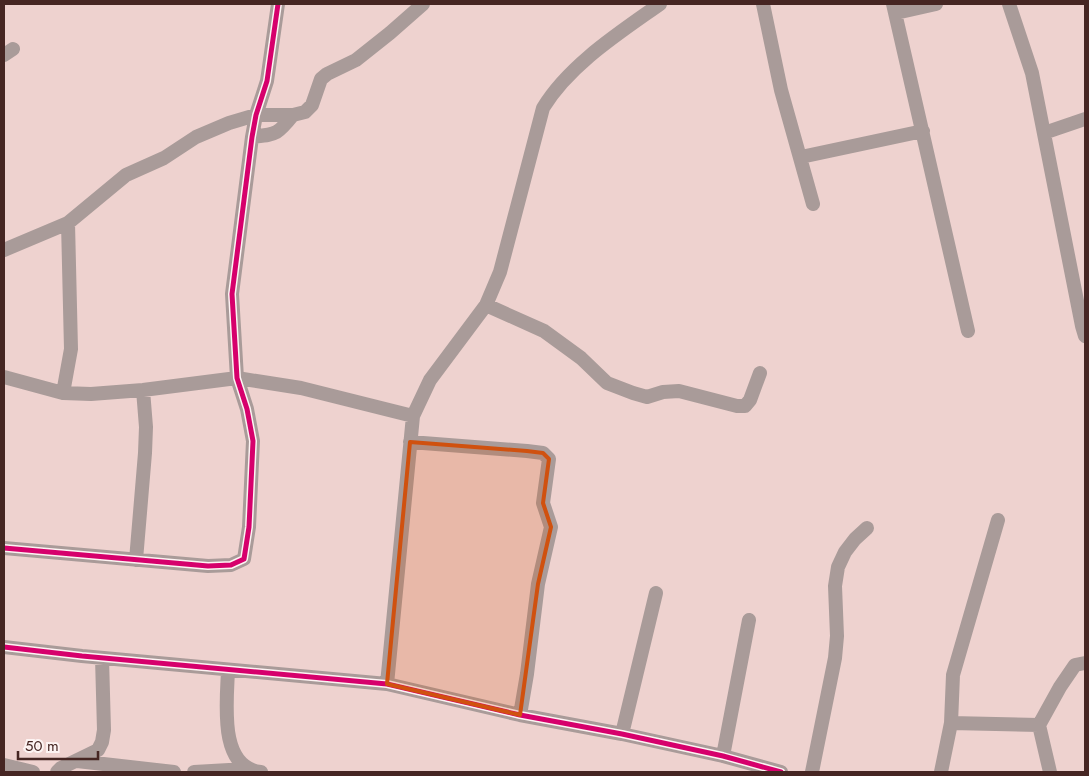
<svg xmlns="http://www.w3.org/2000/svg" width="1089" height="776" viewBox="0 0 1089 776" font-family="Jost,sans-serif">
	<style>
		.lines { fill: none; stroke-linecap: round; stroke-linejoin: round }
		.minor { stroke: #a99b99; stroke-width: 14 }
		.cycleway-casing { stroke: #fdf4f3; stroke-width: 8 }
		.cycleway { stroke: #d6006c; stroke-width: 5 }
		.marked { fill: #d0510f; fill-opacity: 0.2; stroke: #d0510f; stroke-width: 4; stroke-linejoin: round }
	</style>
	<rect width="100%" height="100%" fill="#eed2cf"/>
	<g class="lines">
		<path class="minor" d="M763 4 781 90 813 204
			M893 4 968 331
			M1009 4 1032 73 1082 326 1085 336
			M896 13 936 4
			M4 55 13 49
			M1044 133 1085 119
			M252 137C277 134 277 135 293 115
			M801 157 923 131
			M4 250 68 223 126 175 164 158 196 137 229 123 256 115H293L305 112 312 105 321 79 327 74 356 60 390 33 423 4
			M486 305 544 331 581 358 607 383 633 393 647 397 663 392 679 391 737 406H745L750 400 760 373
			M4 377 63 393 91 394 143 390 237 378 301 388 413 416
			M63 393 71 349 68 223
			M410 442 527 451 543 453 549 459 543 503 551 527 538 584 527 674 520 715
			M4 548 208 566 231 565 244 559 249 527 253 441 247 409 237 378 232 294 252 137 256 115 267 81 278 4
			M136 560 145 453 146 427 143 390
			M4 647 82 656 387 684 520 715 622 734 723 756 781 772
			M228 670C227 701 218 768 261 772
			M387 684 413 416 430 380 486 305 500 272 543 108C569 65 619 33 660 4
			M951 723 1039 725
			M622 734 656 593
			M723 756 749 620
			M77 761 174 772
			M4 765 33 772
			M57 772 61 768 98 750 102 742 104 730 102 658
			M194 772 247 769
			M812 772 835 658 837 636 835 586 838 567 845 552 855 539 867 528
			M941 772 951 723 953 675 998 520
			M1050 772 1039 725 1060 687 1075 665 1085 663"/>
		<g class="cycleway-casing">
			<path id="cycleway" d="M4 548 208 566 231 565 244 559 249 527 253 441 247 409 237 378 232 294 252 137 256 115 267 81 278 4
				M4 647 82 656 387 684 520 715 622 734 723 756 781 772"/>
		</g>
		<use href="#cycleway" class="cycleway"/>
	</g>
	<path class="marked" d="M410 442 527 451 543 453 549 459 543 503 551 527 538 584 520 715 387 684Z"/>
	<rect width="1089" height="776" fill="none" stroke="#462623" stroke-width="10"/>
	<path d="M18 751v8h80v-8" fill="none" stroke="#462623" stroke-width="2.5"/>
	<text x="25" y="751" font-size="15" fill="#462623" stroke="#fdf4f3" stroke-width="4" paint-order="stroke">50 m</text>
</svg>
